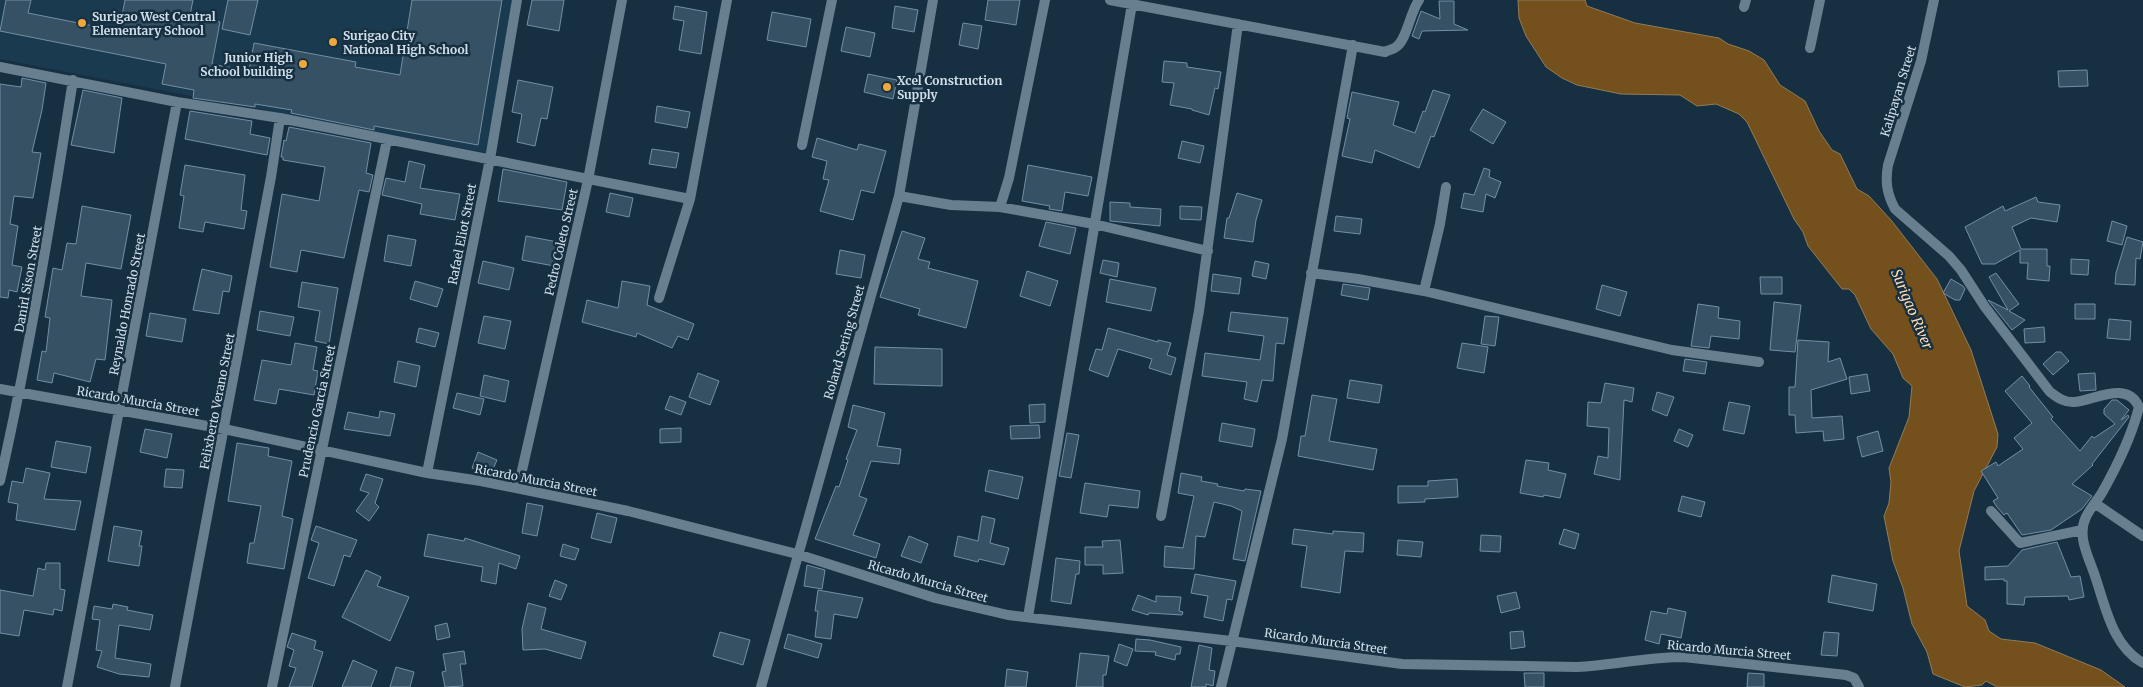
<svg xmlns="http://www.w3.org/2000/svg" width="2143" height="687" viewBox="0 0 2143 687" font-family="Merriweather,serif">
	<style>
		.built { fill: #1a3a50 }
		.water { fill: #74511c; stroke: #907c5a }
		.building { fill: #365164; stroke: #738fa4 }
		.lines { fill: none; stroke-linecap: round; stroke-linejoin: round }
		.street { stroke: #687f90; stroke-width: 10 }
		.poi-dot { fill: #eea83c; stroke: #163042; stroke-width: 2 }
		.labels { text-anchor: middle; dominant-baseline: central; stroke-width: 5; stroke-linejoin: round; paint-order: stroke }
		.poi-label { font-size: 12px; font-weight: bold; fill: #d0dfea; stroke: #163042; text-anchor: start }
		.street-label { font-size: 12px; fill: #d0dfea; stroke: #163042 }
		.water-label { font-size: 14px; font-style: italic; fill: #ffddb2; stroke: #163042 }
	</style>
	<rect width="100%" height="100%" fill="#163042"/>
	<path class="built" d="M0 0H513L487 153 0 59Z"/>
	<path class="water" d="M1518 0H1585L1587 6 1635 23 1719 38 1728 44 1749 51 1764 60 1780 85 1805 101 1819 131 1832 150 1840 154 1857 189 1869 196 1891 220 1937 279 1971 350 1998 434 1997 447 1974 491 1959 551 1967 606 1985 620 1989 631 2001 639 2035 643 2101 670 2125 687H1997L1986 681 1982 685 1965 687 1933 674 1927 652 1912 624 1903 588 1893 561 1884 516 1889 503 1891 482 1889 468 1909 417 1912 386 1903 378 1893 354 1871 329 1855 295 1849 289H1842L1808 246 1803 232 1794 219 1747 122 1739 114 1716 104 1697 106 1680 95 1621 94 1577 85 1562 78 1546 67 1526 36 1519 18Z"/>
	<path class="building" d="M6 0H31L28 13 119 31 125 0H193L190 15 220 22 212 64 249 71 254 43 356 62 355 67 400 75 412 0H502L478 145 374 126V130L291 113 292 110 255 104V107L193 98 194 90 162 84 166 64 0 31Z
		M228 0H258L250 35 222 29Z
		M532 0H564L559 31 527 25Z
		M988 0H1020L1016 25 985 20Z
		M1439 1H1454V24L1468 30 1422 31 1419 39 1412 36 1421 11 1440 19Z
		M675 6 707 12 701 54 679 50 684 21 673 19Z
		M895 6 918 10 914 32 892 28Z
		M772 12 811 19 806 47 767 40Z
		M963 23 982 26 978 49 959 45Z
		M846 27 875 33 870 57 841 51Z
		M1164 61 1187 63V67L1221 72 1218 89 1215 88 1209 115 1192 110V109L1170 105 1174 83 1162 82Z
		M2087 70 2088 86 2059 87 2058 71Z
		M868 74 897 80 893 99 864 92Z
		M22 78 46 83 42 110 32 152 41 153 33 198 14 196 10 224 18 226 12 265 22 267 17 292 9 290 8 298 0 297V84L21 87Z
		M518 80 553 87 547 119 541 118 535 146 517 142 522 114 512 112Z
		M83 90 122 98 114 153 71 145Z
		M1433 90 1450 95 1434 137 1431 136 1419 168 1375 150 1372 163 1342 156 1350 119 1347 118 1352 92 1399 102 1393 125 1415 133 1423 111 1425 112Z
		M657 106 690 112 687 128 655 122Z
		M1483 109 1506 122 1493 144 1470 130Z
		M190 111 252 121 250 134 270 138 267 155 185 139Z
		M289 127 371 143 366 173 373 175 369 192 359 190 344 258 301 250 297 272 270 267 282 194 319 201 325 167 283 160V157H281L284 140 286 141Z
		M817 138 857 150 859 144 886 151 874 193 861 190 853 220 820 211 829 180 823 179 827 161 812 157Z
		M1182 141 1204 146 1200 163 1178 158Z
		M652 149 679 153 676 168 649 164Z
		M409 161 425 165 420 188 460 194 455 220 420 214 422 204 382 195 386 178 405 182Z
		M185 165 245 175 241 210 247 211 244 229 205 222 203 232 179 228 184 196 180 195Z
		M1028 165 1092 177 1088 196 1065 192 1062 211 1049 209 1050 206 1022 201Z
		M1484 168 1490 170 1489 177 1501 182 1495 198 1486 194 1483 212 1461 208 1464 193 1474 195Z
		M503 169 567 182 562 210 498 201Z
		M610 193 633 198 629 217 606 212Z
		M1237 193 1262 200 1256 220 1253 242 1224 238 1227 218H1229Z
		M2036 197 2038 202 2060 205 2057 222 2031 218 2012 227 2021 249H2047V266H2050L2049 281 2027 279 2028 263H2020V250L1995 264H1982L1965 227 2003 206 2005 211Z
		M1110 202 1130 203V207L1161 209 1160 226 1110 221Z
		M82 206 131 215 121 269 86 263 81 296 112 300 105 360 96 359 90 382 54 373 52 383 37 380 42 351 46 352 50 318 45 317 53 268 62 270 67 243 76 244Z
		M1180 206 1202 207 1201 220 1180 219Z
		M1336 216 1362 219 1360 234 1334 231Z
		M2112 221 2127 226 2122 245 2107 241Z
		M1046 222 1076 228 1070 254 1039 246Z
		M902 231 925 238 918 259 930 262 928 268 978 281 966 328 918 315 920 309 880 297Z
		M388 235 416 240 411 266 384 261Z
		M526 236 558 242 554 266 522 260Z
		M2127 237 2143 242 2140 259 2136 258 2135 285 2115 284 2116 273Z
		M840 250 865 255 861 278 836 274Z
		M2071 259 2089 260 2088 275 2071 274Z
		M1103 260 1119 263 1117 277 1100 273Z
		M483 261 514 268 509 290 478 283Z
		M1255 261 1269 264 1266 279 1252 276Z
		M202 269 232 276 229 292 223 291 219 314 193 310Z
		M1027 271 1058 281 1050 306 1020 296Z
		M1996 273 2019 304 2009 311 2025 320 2012 330 1988 300 2008 310 1989 277Z
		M1213 274 1241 278 1239 294 1211 291Z
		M1760 277H1782V294H1761Z
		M1110 279 1156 288 1151 311 1106 302Z
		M1951 279 1963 286 1965 289 1960 300H1955L1943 293Z
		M415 281 443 289 437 307 410 299Z
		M622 281 650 286 647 305 694 324 688 340 678 336 672 348 637 333 636 337 582 322 587 300 618 308Z
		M302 282 338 288 329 344 315 341 320 311 298 307Z
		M1343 284 1370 288 1368 300 1341 295Z
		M1602 285 1627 292 1620 316 1596 309Z
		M1774 302 1801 305 1795 352 1770 350Z
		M1698 304 1719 307 1718 318 1740 321 1739 339 1711 336 1709 348 1691 346Z
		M2075 304H2095V319H2075Z
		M260 311 294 317 290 336 257 330Z
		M1231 312 1288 318 1284 344 1276 343 1273 381 1262 380 1257 402 1244 399 1247 382 1202 376 1205 353 1260 360 1264 336 1228 331Z
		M150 313 186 319 182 342 146 336Z
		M484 316 511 321 505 349 478 343Z
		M1485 316 1499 317 1495 346 1481 344Z
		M2109 319 2131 321 2130 340 2107 338Z
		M2044 327 2045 342 2025 343 2024 329Z
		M419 328 439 333 435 347 416 342Z
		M1108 328 1158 342V340L1171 343 1167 355 1176 358 1171 375 1149 368 1152 359 1118 349 1108 377 1089 370 1096 349 1102 350Z
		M1798 340 1829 342 1828 362 1840 358 1847 379 1811 390 1812 418 1842 416 1844 439 1824 441 1823 431 1796 433 1795 415H1789V387H1795Z
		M295 343 317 347 313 370 318 371 314 395 279 389 276 404 254 400 262 360 291 365Z
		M1462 343 1488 347 1484 373 1457 368Z
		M875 347 942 349V386L874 384Z
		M2056 352H2061L2069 361 2053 375 2043 364Z
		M1685 359 1707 362 1705 374 1683 371Z
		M398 361 420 366 416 387 394 382Z
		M698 373 719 381 710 405 689 397Z
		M2095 373 2096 390 2080 391 2078 374Z
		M1867 374 1870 391 1851 394 1849 377Z
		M484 375 509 381 505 402 480 396Z
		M2022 376 2030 386 2029 387 2053 417 2051 419 2080 451 2092 436 2094 438 2115 424 2104 414V409L2112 400H2117L2129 410 2121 420 2128 415 2129 417 2092 464 2093 465 2072 484 2092 496 2082 509 2051 530 2022 535 2007 513 2004 515 1997 507 1993 501 1998 498 1981 471 1996 462 1998 466 2023 449 2014 438 2032 423 2005 391Z
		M1350 380 1382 385 1379 403 1347 398Z
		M1605 383 1634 388 1632 402 1624 400 1620 480 1594 474 1598 456 1608 458 1609 428 1587 426 1588 402 1601 403Z
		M1657 392 1674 397 1667 416 1652 410Z
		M457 393 484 399 480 415 453 408Z
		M1312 395 1337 399 1329 441 1377 449 1373 470 1298 456 1301 436H1305Z
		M670 396 686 402 681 415 665 409Z
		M1729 402 1750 406 1744 434 1723 430Z
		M1045 404V422L1030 423 1029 405Z
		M853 405 885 413 877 446 901 449 899 464 871 461 859 496 867 499 853 535 880 544 876 558 815 539 836 486 839 487 848 460 846 459 857 430 848 427Z
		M380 411 395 414 390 436 344 429 348 412 379 418Z
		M1222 423 1255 429 1252 447 1219 441Z
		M1039 425 1040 438 1011 439 1010 426Z
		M681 428V442L660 443V429Z
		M145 429 172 434 167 458 140 452Z
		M1679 429 1693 435 1688 447 1674 441Z
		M1878 431 1883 451 1862 457 1857 437Z
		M1067 433 1079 435 1071 478 1059 476Z
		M56 441 91 447 86 473 51 467Z
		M237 443 269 448 268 456 292 461 282 516 293 519 284 569 247 563 250 543H254L261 506 228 501Z
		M478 452 497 460 490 476 472 468Z
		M1526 460 1549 463 1548 470 1566 474 1560 498 1544 495 1543 497 1520 493Z
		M26 468 50 473 44 499 81 501 75 530 16 520 18 504 8 502 12 481 23 483Z
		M166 469 184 470 182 488 164 487Z
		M989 470 1023 477 1018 499 985 491Z
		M1181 473 1202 477 1201 481 1218 484 1217 486 1244 491 1245 489 1261 491 1245 561 1233 559 1242 511 1231 506 1214 502 1205 537 1196 536 1194 569 1164 567 1165 546 1183 548 1190 514 1194 496 1178 493Z
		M366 474 383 479 375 503 379 507 369 521 356 511 369 493 360 490Z
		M1457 479 1458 497 1425 499V502L1398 503V486H1428V481Z
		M1085 483 1140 491 1138 508 1109 505 1107 517 1080 513Z
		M1682 496 1705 502 1701 517 1678 511Z
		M527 503 543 506 537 536 522 533Z
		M597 513 617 518 611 543 591 538Z
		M982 516 995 519 990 543 1009 548 1004 565 979 559 978 562 954 556 958 536 978 541Z
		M114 526 142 531 139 546H142L139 566 108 561Z
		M316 526 357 540 350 557 344 555 334 586 308 578 319 543 311 540Z
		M1294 529 1333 534V531L1364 533 1363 552 1345 551 1340 593 1301 587 1307 546 1292 544Z
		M1564 529 1579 534 1575 549 1559 544Z
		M428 534 464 541 465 538 520 556 516 569 499 563 496 584 481 581 483 567 424 556Z
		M1481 535 1501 536 1500 552 1480 551Z
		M909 536 928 544 921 563 901 556Z
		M1120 540 1123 573 1103 574V565H1085V547H1103L1102 541Z
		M1398 540 1423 542 1421 557 1397 555Z
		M2057 542 2071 577 2080 576 2084 597 2069 600 2068 596 2025 597 2024 605 2007 604V581H2004V579L1985 580V567L2008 566 2022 550Z
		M563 544 579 549 575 560 560 556Z
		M1056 558 1080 561 1079 574H1076L1071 604 1051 601Z
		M46 563H60V589L65 590 62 611 54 609 53 615 24 610 19 636 0 633V590L33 596 38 568 45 570Z
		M807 565 825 570 822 589 804 586Z
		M366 570 381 577 377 586 409 597 390 641 342 617Z
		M1195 574 1236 581 1232 600 1227 599 1223 621 1204 617 1208 596 1191 593Z
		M1832 575 1877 584 1873 611 1828 602Z
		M555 580 567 585 561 600 549 596Z
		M818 590 863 598 857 618 834 614 831 639 815 637 818 611H815Z
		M1516 592 1520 608 1501 613 1497 596Z
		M1138 595 1156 602V596L1181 597 1179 611 1183 612 1182 615 1149 613 1148 615 1132 610Z
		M528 603 546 608 541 629 586 642 581 659 545 649 523 650 522 629Z
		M113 604 128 607 127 610 153 615 150 630 119 625 115 658 151 664 149 677 119 674 97 667 102 651 96 650 100 620 92 619 94 606 112 609Z
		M1668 608 1686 612 1681 638 1661 634 1659 644 1645 640 1651 611 1667 614Z
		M447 623 450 637 437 640 435 626Z
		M1523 631 1525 647 1511 649 1510 632Z
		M720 632 750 640 743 665 713 656Z
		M1824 632 1839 633 1837 656 1821 655Z
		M292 633 316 641 314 649 323 652 312 687H289L296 668 289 666 294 650 287 647Z
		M788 634 822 644 818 658 784 648Z
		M1136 639 1150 640 1181 647 1180 654H1176L1175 660 1155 655 1156 652 1135 651Z
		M1119 644 1133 649 1127 666 1114 661Z
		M1199 645 1212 648 1209 670 1215 671 1213 686 1206 684V687H1191Z
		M464 651 466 664H460L463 686 445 687 442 672 446 671 443 654Z
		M1080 653 1109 656 1106 675H1103V687H1076Z
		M353 660 377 671 371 687H342Z
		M396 667 414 672 410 687H390Z
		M1007 669 1028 672 1026 687H1005Z
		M1524 673H1544V687H1525Z
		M1748 673 1764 674V687H1747Z"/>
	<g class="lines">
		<path class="street" d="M1110 0 1385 52C1388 50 1394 49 1396 47 1407 40 1410 12 1419 0
			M1934 0 1921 61 1888 165C1885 182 1887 194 1895 209L1949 256 1961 270 1985 307 2050 392C2057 397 2064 403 2075 402 2095 400 2127 380 2139 407 2131 438 2118 464 2103 491 2098 500 2090 508 2086 517 2076 537 2090 559 2096 579 2106 609 2113 646 2143 663
			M1744 7 1746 0
			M1810 48 1820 0
			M0 67 177 102 280 118 690 199
			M802 145 832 0
			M899 196 951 205 1000 207 1094 224 1208 251
			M1000 207 1009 178 1045 0
			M1311 273 1358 279 1424 291 1672 350 1759 362
			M1424 291 1440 224 1446 187
			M659 298 690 199 727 0
			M0 389 224 429 427 473 481 481 628 511 797 554 935 598 1008 615 1231 641 1402 664 1577 667C1613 665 1648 657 1684 657L1846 675 1854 678 1859 687
			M427 473 490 159 517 0
			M0 481C30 348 52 214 73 80
			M518 488 588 180 622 0
			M2096 504 2143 536
			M1991 511 2020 543 2082 530
			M1161 516 1199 311 1238 24
			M1028 617 1132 4
			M67 687 177 102
			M175 687 271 177 280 118
			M272 687 387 140
			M761 687 899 196 933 0
			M1221 687 1282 439 1353 45"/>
	</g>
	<g class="poi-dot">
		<circle cx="82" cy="23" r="5"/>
		<circle cx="333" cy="42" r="5"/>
		<circle cx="303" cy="64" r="5"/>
		<circle cx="887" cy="87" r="5"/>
	</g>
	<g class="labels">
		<g class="poi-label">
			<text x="92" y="16">Surigao West Central<tspan x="92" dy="14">Elementary School</tspan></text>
			<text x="343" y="35">Surigao City<tspan x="343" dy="14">National High School</tspan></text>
			<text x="293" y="57" text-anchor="end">Junior High<tspan x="293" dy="14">School building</tspan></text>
			<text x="897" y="80">Xcel Construction<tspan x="897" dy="14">Supply</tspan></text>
		</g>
		<g class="street-label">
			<text transform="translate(1898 91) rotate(-73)">Kalipayan Street</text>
			<text transform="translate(462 234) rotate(-79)">Rafael Eliot Street</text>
			<text transform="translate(561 242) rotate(-77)">Pedro Coleto Street</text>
			<text transform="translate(28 279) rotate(-80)">Danirl Sison Street</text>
			<text transform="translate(127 304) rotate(-79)">Reynaldo Honrado Street</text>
			<text transform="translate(844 342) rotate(-74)">Roland Sering Street</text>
			<text transform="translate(138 401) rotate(10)">Ricardo Murcia Street</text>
			<text transform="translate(217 401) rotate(-79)">Felixberto Verano Street</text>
			<text transform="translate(317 411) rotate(-78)">Prudencio Garcia Street</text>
			<text transform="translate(536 480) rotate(11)">Ricardo Murcia Street</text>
			<text transform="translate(928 581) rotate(16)">Ricardo Murcia Street</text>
			<text transform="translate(1326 641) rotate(8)">Ricardo Murcia Street</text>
			<text transform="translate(1729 650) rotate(5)">Ricardo Murcia Street</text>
		</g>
		<g class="water-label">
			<text transform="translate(1912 309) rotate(67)">Surigao River</text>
		</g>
	</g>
</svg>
